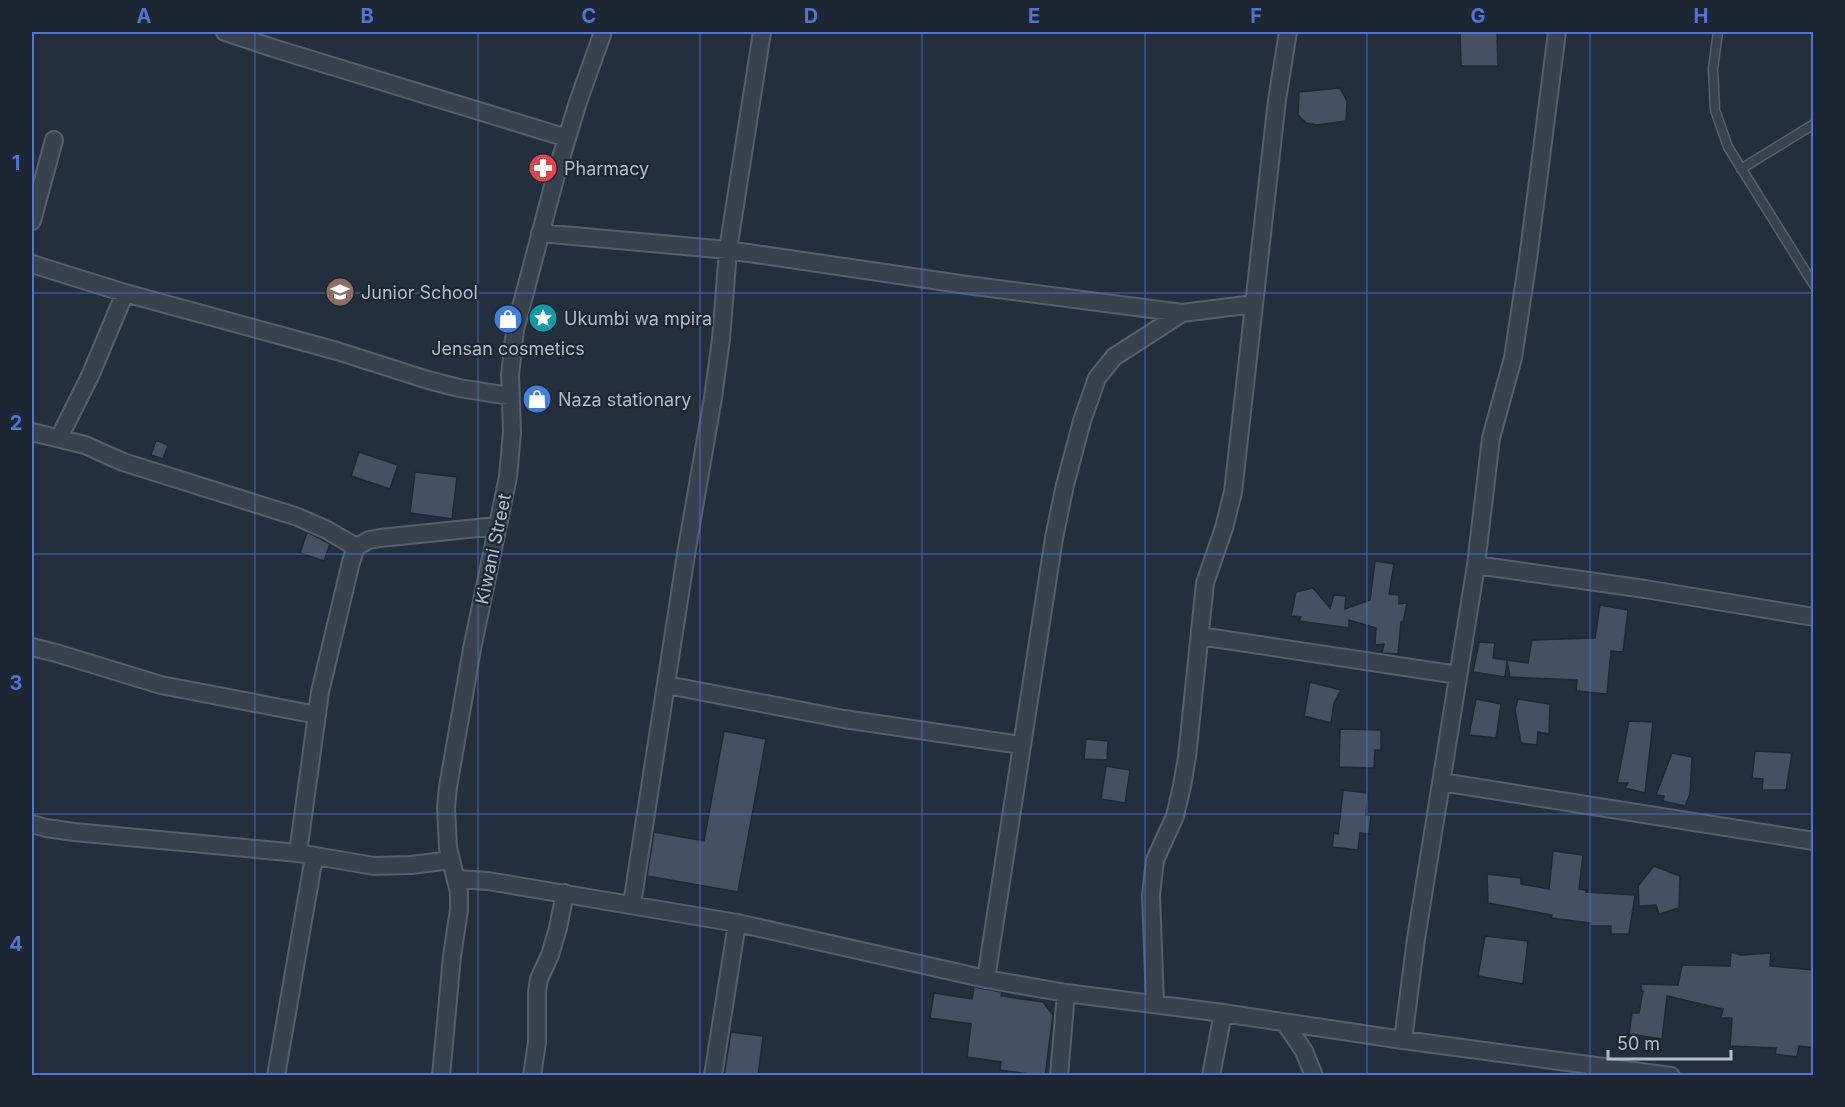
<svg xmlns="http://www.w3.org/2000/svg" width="1845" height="1107" viewBox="0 0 1845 1107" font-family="Inter,sans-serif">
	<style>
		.building { fill: #455162; stroke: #1f2835; stroke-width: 1.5 }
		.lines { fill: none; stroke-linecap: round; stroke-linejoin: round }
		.lane-casing { stroke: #565f6c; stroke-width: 11 }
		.street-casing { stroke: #565f6c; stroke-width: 20 }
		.lane { stroke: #38414e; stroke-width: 8 }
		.street { stroke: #38414e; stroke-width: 16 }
		.grid { fill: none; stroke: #5274d3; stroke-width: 1.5; stroke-opacity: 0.55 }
		.labels { text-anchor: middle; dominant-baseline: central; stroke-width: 4.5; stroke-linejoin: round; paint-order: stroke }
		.poi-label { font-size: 18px; fill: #b4bcc9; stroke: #1d2633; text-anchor: start }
		.street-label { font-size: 18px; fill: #b4bcc9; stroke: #1d2633 }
		.neatline { fill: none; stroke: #5274d3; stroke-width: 2 }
		.grid-label { font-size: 20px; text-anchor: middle; font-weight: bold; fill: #5274d3 }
	</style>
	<rect width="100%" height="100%" fill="#242f3e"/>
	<path class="building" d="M1460 32H1497L1498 66H1461Z
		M1340 88 1347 101 1346 121 1317 125 1306 123 1298 115 1299 92Z
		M156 440 168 445 163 459 151 455Z
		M359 452 398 465 390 489 351 476Z
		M415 472 457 477 452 519 410 513Z
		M307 532 330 544 324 561 300 553Z
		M1375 561 1394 564 1389 594 1399 595V604L1407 603 1403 622H1401L1398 654 1382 653 1384 644 1375 645 1376 628 1349 620V628L1299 621 1301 617 1291 616 1296 592 1313 588 1330 608 1334 595 1346 596 1345 609 1370 600Z
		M1600 605 1628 610 1623 652 1611 651 1607 694 1576 691 1577 680 1510 677 1507 661 1505 677 1473 672 1479 642 1495 643 1493 658 1528 663 1532 640 1595 638Z
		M1310 682 1341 690 1334 703 1331 723 1304 716Z
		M1476 699 1501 704 1496 738 1469 735Z
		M1518 699 1550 704 1549 734 1538 732 1537 745 1521 743 1515 710Z
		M1629 721 1653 722 1645 793 1625 788 1628 783H1617Z
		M1340 729 1381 730V750H1375L1374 768 1339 767Z
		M724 731 766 739 738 892 647 876 654 832 704 841Z
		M1086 739 1108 741 1107 760 1084 759Z
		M1755 751 1792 753 1786 790H1762L1763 779 1752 778Z
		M1672 753 1692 757 1690 794 1685 806 1663 801 1664 796 1656 795Z
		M1106 766 1130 770 1125 803 1101 799Z
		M1343 790 1368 793 1366 815H1371L1369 834 1360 833 1358 850 1332 847 1334 833 1338 834Z
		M1553 851 1583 855 1579 889 1586 890V892L1635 895 1629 934H1611V926H1589L1590 923 1551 918 1552 915 1488 903 1487 874 1521 878V884L1549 889Z
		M1654 866 1680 876 1679 908 1659 914 1656 905 1639 906 1638 886Z
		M1485 936 1528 941 1523 984 1478 976Z
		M1731 952 1741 955 1771 953 1770 966 1814 970V1048L1799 1046 1797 1057 1775 1054 1776 1048 1730 1046 1732 1018H1721L1723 1009 1667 996 1662 1039 1629 1034 1632 1013H1639L1643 991 1641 990V984L1678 985 1682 965 1730 966Z
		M974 987 1002 992 1001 996 1043 1002 1053 1015 1045 1076 1000 1070 1001 1062 967 1057 971 1024 930 1018 934 993 972 999Z
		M731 1032 763 1036 758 1076H724Z"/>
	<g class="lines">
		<g class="lane-casing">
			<path id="lane" d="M1718 32 1713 69 1715 110 1728 147 1814 285
				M1741 169 1814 124"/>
		</g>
		<g class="street-casing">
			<path id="street" d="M225 32 273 48 567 138
				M32 221 54 140
				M540 233 728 250 967 285 1182 313 1254 304
				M32 264 125 293 337 351 428 380 459 388 509 396
				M32 432 85 445 123 462 298 517 327 530 356 547
				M59 438 90 376 125 293
				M1476 565 1645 589 1814 617
				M1200 636 1458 675
				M32 647 56 653 161 685 317 715
				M667 685 844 719 1021 745
				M1441 782 1814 841
				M32 824 46 828 74 832 298 853 374 866 411 865 451 860
				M298 853 320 692 351 562 356 547 369 540 380 538 497 526
				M457 879 488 881 737 923 986 979 1066 993 1223 1013 1403 1040 1671 1076
				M632 904 687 548 713 398 721 339 728 250 762 32
				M986 979 1054 538 1065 485 1082 421 1097 378 1114 357 1182 313
				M1155 1003 1151 895 1155 860 1175 816 1182 786 1187 757 1205 583 1224 528 1233 492 1277 100 1288 32
				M1285 1023 1304 1051 1314 1076
				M1403 1040 1416 939 1476 565 1491 438 1513 358 1528 259 1557 32
				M276 1076 314 857
				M441 1076 452 956 459 910V892L448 848 446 807 448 787 472 649 508 477 512 432 510 375 515 330 557 171 578 102 603 32
				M532 1076 537 1042V992L539 979 550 955 558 928 565 893
				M713 1076 737 923
				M1059 1076 1066 993
				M1211 1076 1223 1013"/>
		</g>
		<use href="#lane" class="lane"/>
		<use href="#street" class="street"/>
	</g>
	<path class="grid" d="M255 32V1076M478 32V1076M700 32V1076M922 32V1076M1145 32V1076M1367 32V1076M1590 32V1076M32 293H1814M32 554H1814M32 814H1814"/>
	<defs>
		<g id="pharmacy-disc" transform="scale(1.5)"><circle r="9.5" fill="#e0444e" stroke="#1d2633"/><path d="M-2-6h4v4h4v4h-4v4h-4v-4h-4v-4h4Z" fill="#fff"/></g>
		<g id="school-disc" transform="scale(1.5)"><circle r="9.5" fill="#8d6e63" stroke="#1d2633"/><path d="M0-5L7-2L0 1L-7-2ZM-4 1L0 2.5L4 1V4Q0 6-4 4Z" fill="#fff"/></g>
		<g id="sight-disc" transform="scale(1.5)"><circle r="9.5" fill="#0f9aa8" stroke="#1d2633"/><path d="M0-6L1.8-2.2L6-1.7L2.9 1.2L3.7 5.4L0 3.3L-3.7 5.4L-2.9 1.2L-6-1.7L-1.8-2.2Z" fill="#fff"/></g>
		<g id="shop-disc" transform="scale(1.5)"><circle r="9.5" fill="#3f7fe0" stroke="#1d2633"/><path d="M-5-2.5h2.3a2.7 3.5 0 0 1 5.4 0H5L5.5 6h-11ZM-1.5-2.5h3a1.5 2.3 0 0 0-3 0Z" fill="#fff"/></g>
	</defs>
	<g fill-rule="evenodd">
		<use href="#pharmacy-disc" x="543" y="168"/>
		<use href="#school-disc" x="340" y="292"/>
		<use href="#sight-disc" x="543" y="318"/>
		<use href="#shop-disc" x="508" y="319"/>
		<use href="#shop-disc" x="537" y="399"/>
	</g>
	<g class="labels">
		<g class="poi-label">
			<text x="564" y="168">Pharmacy</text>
			<text x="361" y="292">Junior School</text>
			<text x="564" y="318">Ukumbi wa mpira</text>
			<text x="508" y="348" text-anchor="middle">Jensan cosmetics</text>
			<text x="558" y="399">Naza stationary</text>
		</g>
		<g class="street-label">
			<text transform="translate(493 549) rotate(-78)">Kiwani Street</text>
		</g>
	</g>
	<rect width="1845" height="1107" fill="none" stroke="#1d2633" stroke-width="66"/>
	<path d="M1608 1050v9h123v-9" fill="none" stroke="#b4bcc9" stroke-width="3"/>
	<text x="1617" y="1050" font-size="18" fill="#b4bcc9" stroke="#1d2633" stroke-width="4.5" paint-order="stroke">50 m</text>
	<rect x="33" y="33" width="1779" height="1041" class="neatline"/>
	<g class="grid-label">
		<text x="144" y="23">A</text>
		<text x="367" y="23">B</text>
		<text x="589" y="23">C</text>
		<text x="811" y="23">D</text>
		<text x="1034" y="23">E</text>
		<text x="1256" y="23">F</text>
		<text x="1478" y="23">G</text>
		<text x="1701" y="23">H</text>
		<text x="16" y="170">1</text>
		<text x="16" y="430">2</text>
		<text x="16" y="690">3</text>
		<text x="16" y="951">4</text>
	</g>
</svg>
